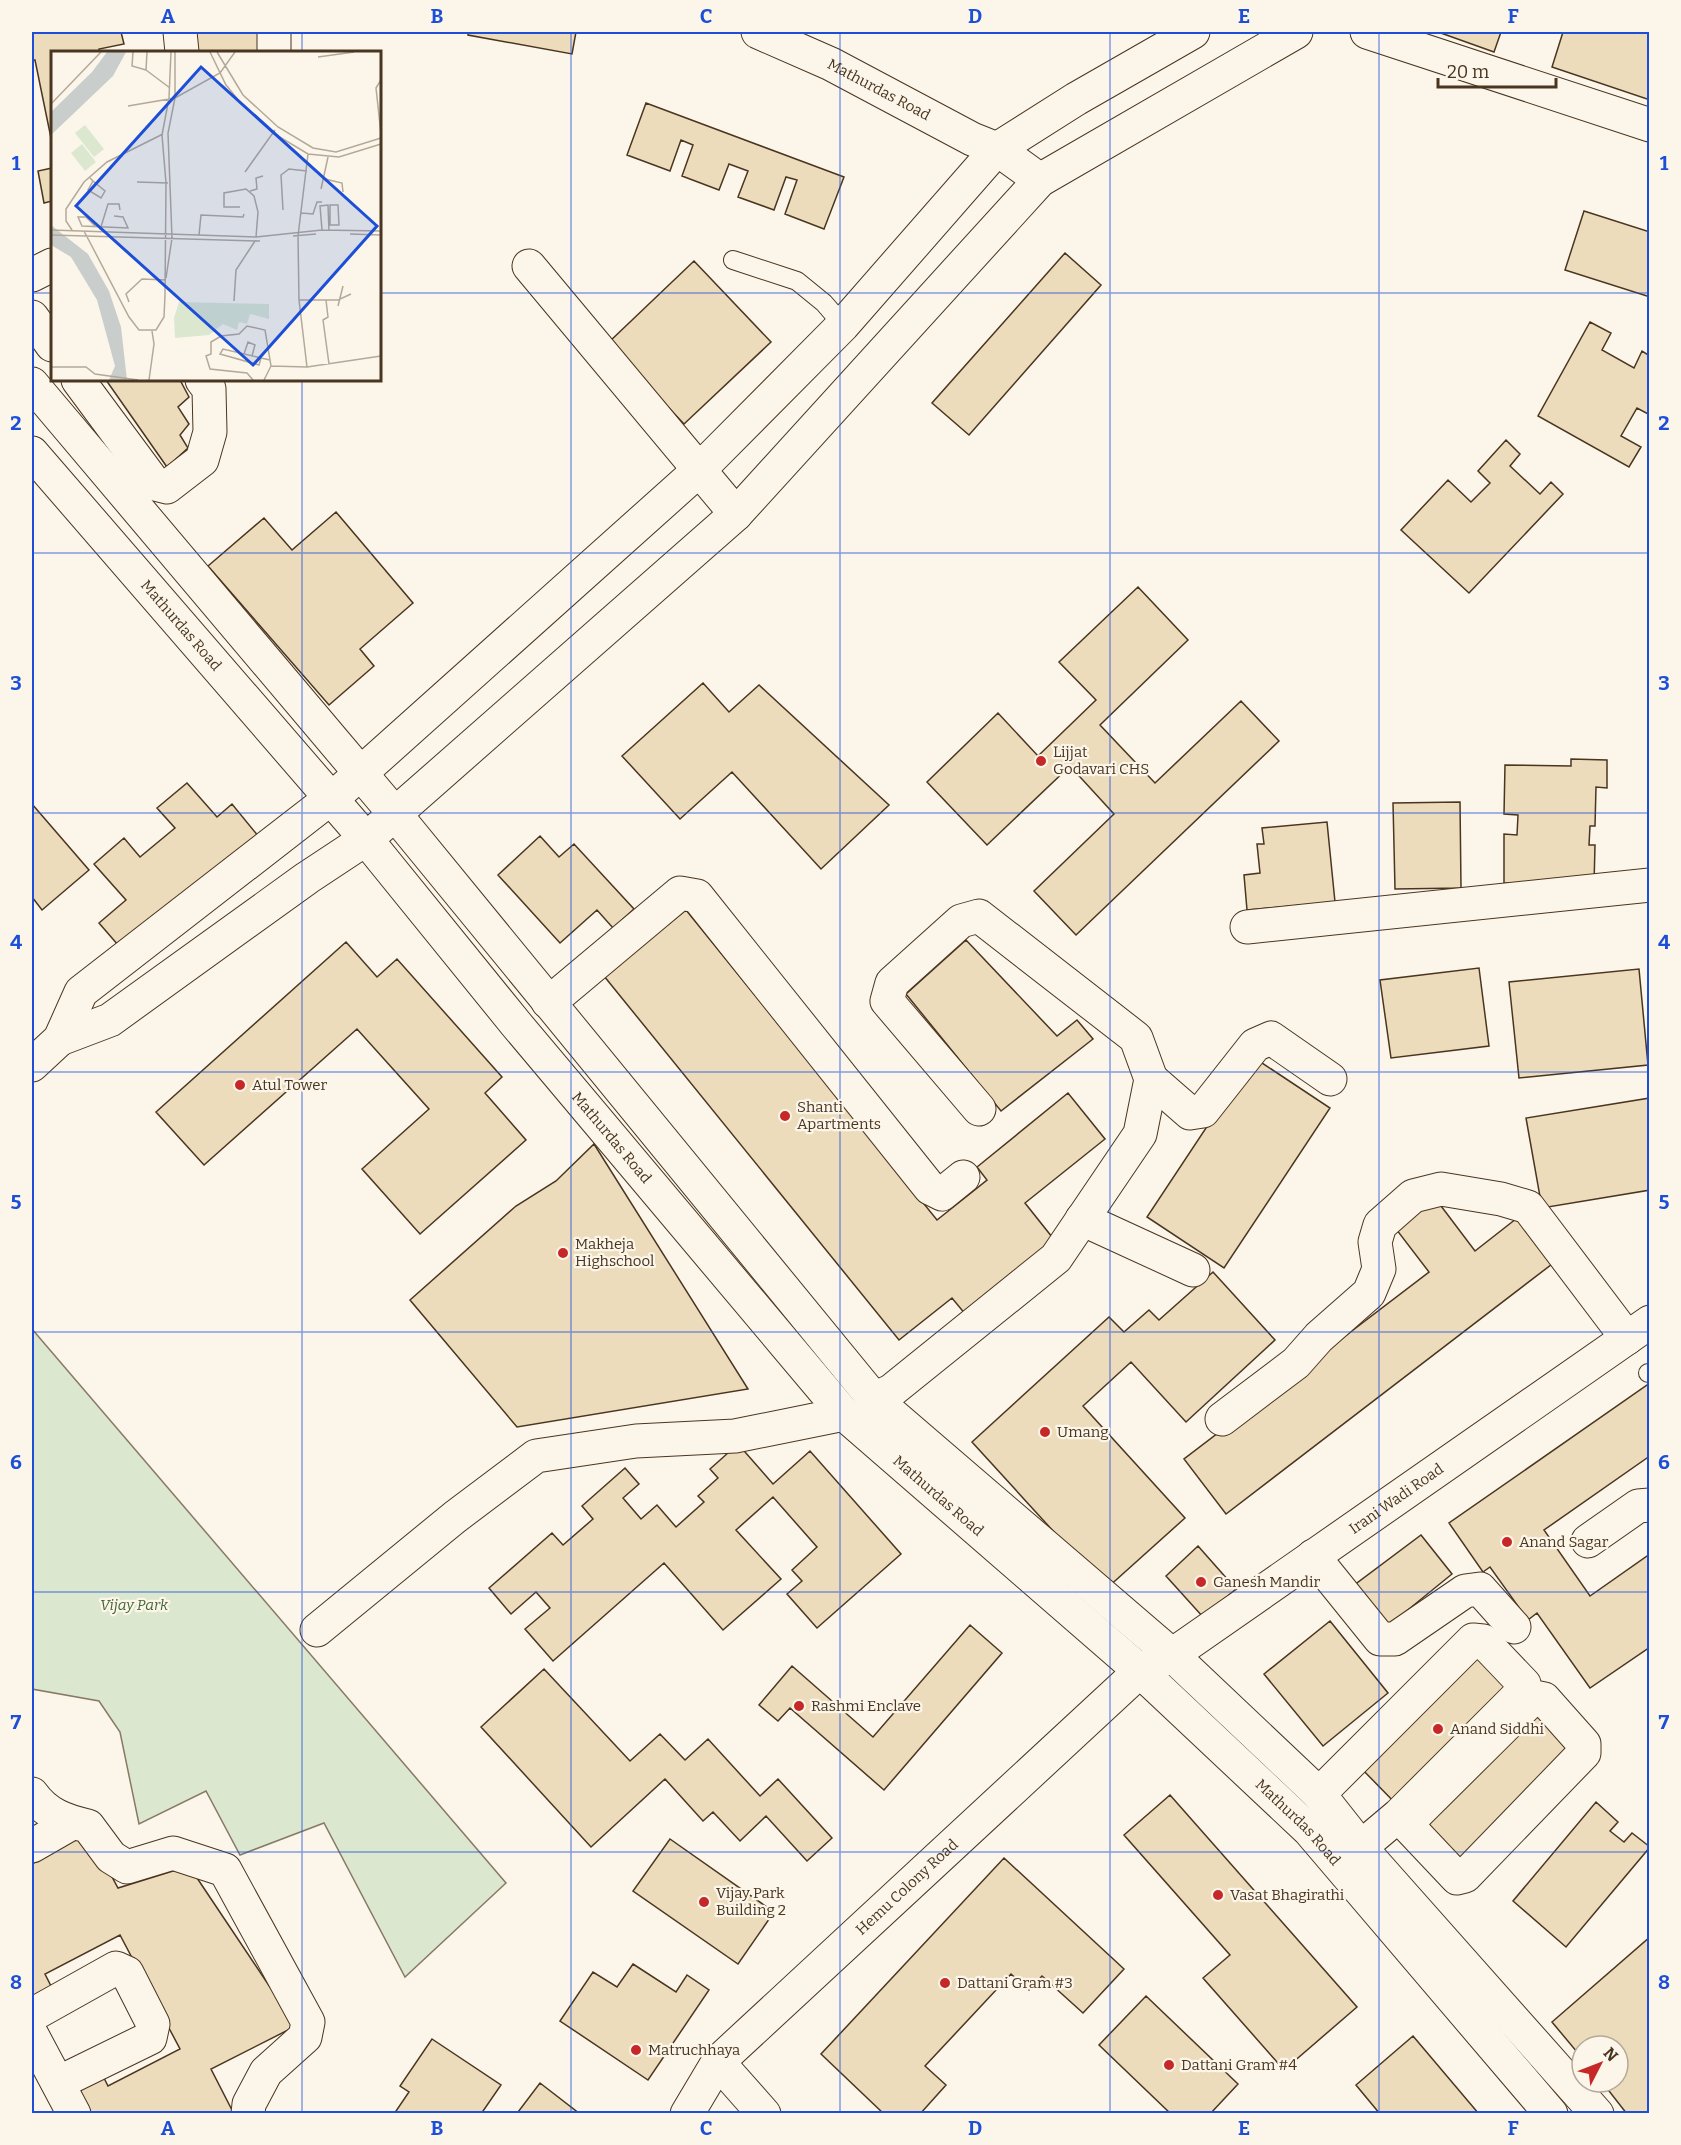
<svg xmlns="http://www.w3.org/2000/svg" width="1681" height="2145" viewBox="0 0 1681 2145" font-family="Bitter,serif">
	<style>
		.green { fill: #dce7d0; stroke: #887966; stroke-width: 1.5 }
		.building { fill: #ecdcbc; stroke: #4a3520; stroke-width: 1.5 }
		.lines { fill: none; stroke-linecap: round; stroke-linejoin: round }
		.lane-casing { stroke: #4a3520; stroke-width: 20 }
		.street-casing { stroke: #4a3520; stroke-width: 35 }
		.secondary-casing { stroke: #4a3520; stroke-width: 35 }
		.lane { stroke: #fbf6e9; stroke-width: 18 }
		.street { stroke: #fbf6e9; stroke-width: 33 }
		.secondary { stroke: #fbf6e9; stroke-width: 33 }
		.grid { fill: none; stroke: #1d4ed8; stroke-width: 1.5; stroke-opacity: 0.55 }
		.poi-dot { fill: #c62828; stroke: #fbf6e9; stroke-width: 2 }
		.labels { text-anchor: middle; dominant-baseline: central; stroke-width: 4.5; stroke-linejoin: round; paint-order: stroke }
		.street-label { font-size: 15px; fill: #4a3520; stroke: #fbf6e9 }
		.poi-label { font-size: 15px; fill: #4a3520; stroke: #fbf6e9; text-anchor: start }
		.park-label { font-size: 15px; font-style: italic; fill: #436837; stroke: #fbf6e9 }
		.inset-road { fill: none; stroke: #b4a999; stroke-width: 1.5 }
		.view { fill: #1d4ed8; fill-opacity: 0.15; stroke: #1d4ed8; stroke-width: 3 }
		.inset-edge { fill: none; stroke: #4a3520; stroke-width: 3 }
		.neatline { fill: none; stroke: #1d4ed8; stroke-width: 2 }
		.grid-label { font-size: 20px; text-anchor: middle; font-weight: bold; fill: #1d4ed8 }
	</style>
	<rect width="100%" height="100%" fill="#fbf6e9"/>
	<path class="green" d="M32 1329 506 1883 405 1977 324 1823 240 1855 206 1791 139 1824 120 1732 99 1701 32 1689Z"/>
	<path class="building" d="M32 32H121L124 44 99 49V52H52V143L35 60H32Z
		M191 32H259V52H193Z
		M468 32H576L572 54 468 35Z
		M1438 32H1501L1494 52Z
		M1563 32H1650V100L1552 67Z
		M646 103 844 177 824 229 785 214 797 180 786 177 774 210 738 197 748 171 729 164 719 190 682 176 693 145 681 140 670 171 627 155Z
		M52 168V201L44 203 38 171Z
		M1584 211 1650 232V297L1565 270Z
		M1065 253 1101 285 969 435 932 403Z
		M694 261 771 342 684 424 608 343Z
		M1590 322 1611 333 1602 350 1634 368 1642 351 1650 356V415L1637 408 1621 436 1641 447 1629 467 1538 416Z
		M106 380H180L189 397 178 407 189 424 180 435 188 448 167 467Z
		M1506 440 1520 454 1510 466 1540 494 1551 482 1563 494 1469 593 1401 530 1448 480 1471 502 1490 483 1478 471Z
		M336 512 413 603 360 649 374 666 329 705 208 566 264 518 292 550Z
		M1138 587 1188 640 1100 725 1155 783 1241 701 1279 741 1076 935 1034 891 1114 814 1070 766 987 845 927 782 998 713 1038 756 1096 700 1059 662Z
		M703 683 729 712 759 685 889 805 821 869 732 772 680 819 622 756Z
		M1571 759 1607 760V788L1596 787 1595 826H1590L1589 845H1595L1594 885 1504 883V834L1517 835 1518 815 1504 814 1505 765 1571 766Z
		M187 783 217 817 232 804 259 837 125 953 99 923 126 900 94 864 124 838 140 857 175 828 157 808Z
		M1460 802 1461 888 1395 889 1393 803Z
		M32 804 89 870 42 910 32 897Z
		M1327 822 1335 902 1247 910 1244 875 1260 873 1257 844H1264L1262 828Z
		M540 836 559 857 574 844 634 909 613 928 597 910 560 943 498 875Z
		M686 910 937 1220 987 1180 977 1167 1068 1093 1105 1139 1025 1203 1056 1242 966 1315 952 1298 899 1340 604 976Z
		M966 940 1057 1036 1077 1020 1093 1039 1001 1111 906 994Z
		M346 942 377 977 397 959 502 1077 485 1093 526 1140 420 1234 362 1169 429 1109 357 1029 204 1165 156 1112Z
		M1479 968 1489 1046 1391 1058 1380 980Z
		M1639 969 1648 1065 1519 1078 1509 982Z
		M1253 1057 1330 1108 1224 1268 1147 1217Z
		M1650 1098V1190L1542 1208 1526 1118Z
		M594 1144 748 1389 517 1427 410 1300 516 1206 556 1181Z
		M1435 1198 1475 1251 1521 1215 1556 1261 1226 1514 1184 1459 1429 1272 1396 1229Z
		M1213 1272 1275 1340 1186 1422 1131 1362 1083 1406 1185 1518 1106 1589 972 1442 1109 1317 1124 1332 1149 1310 1159 1320Z
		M1650 1383V1462L1647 1458 1544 1530 1590 1596 1650 1554V1647L1590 1688 1537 1613 1528 1620 1490 1567 1483 1572 1449 1523Z
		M738 1444 773 1484 810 1451 901 1554 817 1628 787 1594 802 1581 792 1570 817 1547 773 1497 736 1530 781 1579 723 1630 664 1563 553 1661 525 1629 550 1608 536 1592 511 1614 489 1588 552 1533 563 1545 593 1519 582 1506 625 1468 639 1484 623 1498 641 1519 657 1505 676 1527 704 1502 698 1496 718 1478 710 1469Z
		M1421 1535 1452 1574 1382 1631 1353 1586Z
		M1198 1546 1236 1589 1203 1617 1166 1576Z
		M1330 1621 1388 1693 1323 1746 1264 1674Z
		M970 1625 1002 1653 884 1790 790 1708 778 1721 759 1705 792 1666 873 1737Z
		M1477 1650 1518 1691 1400 1808 1359 1766Z
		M544 1669 630 1761 660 1734 685 1760 708 1739 760 1796 778 1779 832 1838 807 1861 766 1816 740 1841 713 1812 703 1821 665 1779 591 1847 481 1727Z
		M1532 1706 1579 1752 1462 1869 1421 1825Z
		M1170 1795 1357 2007 1284 2070 1203 1978 1230 1955 1124 1835Z
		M1596 1802 1618 1822 1610 1831 1624 1842 1632 1833 1650 1847 1566 1947 1513 1901Z
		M88 1832 118 1888 189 1866 296 2026 211 2069 234 2114H83L70 2091 101 2072 108 2086 180 2049 120 1935 45 1974 56 1996 32 2010V1864Z
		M670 1839 774 1912 738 1964 633 1891Z
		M1004 1858 1124 1969 1083 2013 1042 1976 1029 1990 1011 1974 925 2066 946 2085 920 2114H884L821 2054Z
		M1650 1937V2114H1627L1602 2082H1618V2046H1582V2058L1552 2022Z
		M633 1964 676 1992 687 1975 709 1990 648 2080 560 2021 593 1972 617 1987Z
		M1146 1996 1238 2084 1210 2114H1171L1099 2045Z
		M1413 2036 1479 2114H1380L1356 2085Z
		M432 2039 501 2085 481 2114H394L409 2092 400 2086Z
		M540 2083 580 2114 518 2112Z"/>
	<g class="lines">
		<g class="lane-casing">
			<path id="lane" d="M733 260 797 281 824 303 843 325
				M1648 1373H1650"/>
		</g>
		<g class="street-casing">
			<g id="street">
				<path d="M180 32 182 52"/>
				<path d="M274 32V52"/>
				<path d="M1367 32 1650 125"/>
				<path d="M529 266 736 514"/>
				<path d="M32 275 52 265"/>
				<path d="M32 317 52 345"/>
				<path d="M78 380 155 484 167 487 202 460 210 432 209 389 202 380"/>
				<path d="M1247 927 1650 885"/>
				<path d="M548 1002 563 991 680 893 697 896 930 1188 942 1194 963 1177"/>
				<path d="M60 1039 110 1020 307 878 366 839"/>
				<path d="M32 1065 60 1039 81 992 331 798"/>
				<path d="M1151 1079 1190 1113 1203 1111 1255 1045 1271 1038 1330 1079"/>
				<path d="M1082 1219 1193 1270"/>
				<path d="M874 1399 891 1391 1056 1258 1140 1134 1151 1079 1136 1038 979 916 961 921 892 983 887 1001 979 1109"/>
				<path d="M1222 1419 1296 1363 1319 1337 1369 1293 1379 1269 1375 1242 1380 1225 1413 1196 1441 1189 1501 1199 1528 1207 1627 1338"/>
				<path d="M1588 1541 1638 1506 1650 1505"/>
				<path d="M1313 1556 1380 1639H1395L1465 1591 1480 1589 1514 1627"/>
				<path d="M317 1630 455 1517 536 1456 636 1441 735 1436 844 1414"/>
				<path d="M1534 1697 1544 1699 1584 1744V1753L1465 1876 1457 1878 1406 1824Z"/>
				<path d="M32 1794C46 1814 65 1821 88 1826L111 1857 127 1867 173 1853 225 1870 308 2022 305 2037 266 2072 249 2104 248 2114"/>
				<path d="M1319 1794 1473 1640 1483 1641 1524 1684 1522 1692 1399 1815 1361 1847"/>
				<path d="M32 1846 72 1823"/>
				<path d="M32 2015 116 1968 127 1973 153 2024 150 2038 58 2083"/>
				<path d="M32 2035 74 2114"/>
				<path d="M718 2062 764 2114"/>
				<path id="s1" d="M687 2114 718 2062 1140 1671 1172 1655 1650 1322"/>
			</g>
		</g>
		<g class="secondary-casing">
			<g id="secondary">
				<path id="s2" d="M758 32 831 64 972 139 997 149 1040 180"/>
				<path d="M32 384 395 814 874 1399 1172 1655 1319 1794 1368 1856 1597 2114"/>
				<path id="s3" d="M32 453 366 839 516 1024 844 1414 1140 1671 1309 1830 1551 2114"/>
				<path d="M344 788 698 471 843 325 997 149 1076 99 1193 32"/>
				<path d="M379 828 736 514 1040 180 1296 32"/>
			</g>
		</g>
		<use href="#lane" class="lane"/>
		<use href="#street" class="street"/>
		<use href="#secondary" class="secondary"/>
	</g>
	<path class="grid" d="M302 32V52M571 32V2114M840 32V2114M1110 32V2114M1379 32V2114M32 293H52M380 293H1650M302 380V2114M32 553H1650M32 813H1650M32 1072H1650M32 1332H1650M32 1592H1650M32 1852H1650"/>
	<g class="poi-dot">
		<circle cx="1041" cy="761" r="6"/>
		<circle cx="240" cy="1085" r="6"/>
		<circle cx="785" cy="1116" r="6"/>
		<circle cx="563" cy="1253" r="6"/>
		<circle cx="1045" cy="1432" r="6"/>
		<circle cx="1507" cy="1542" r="6"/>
		<circle cx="1201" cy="1582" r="6"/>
		<circle cx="799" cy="1706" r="6"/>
		<circle cx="1438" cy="1729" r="6"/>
		<circle cx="1218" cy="1895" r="6"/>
		<circle cx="704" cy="1902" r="6"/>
		<circle cx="945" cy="1983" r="6"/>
		<circle cx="636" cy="2050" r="6"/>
		<circle cx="1169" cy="2065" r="6"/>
	</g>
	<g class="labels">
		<g class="street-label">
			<text stroke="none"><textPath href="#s2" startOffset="134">Mathurdas Road</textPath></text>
			<text stroke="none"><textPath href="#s3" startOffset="228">Mathurdas Road</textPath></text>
			<text stroke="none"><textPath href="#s3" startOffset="897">Mathurdas Road</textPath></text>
			<text stroke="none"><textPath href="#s3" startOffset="1383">Mathurdas Road</textPath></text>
			<text stroke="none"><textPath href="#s1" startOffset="945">Irani Wadi Road</textPath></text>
			<text stroke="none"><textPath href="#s3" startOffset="1869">Mathurdas Road</textPath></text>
			<text stroke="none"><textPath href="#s1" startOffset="318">Hemu Colony Road</textPath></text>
		</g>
		<g class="poi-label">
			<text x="1053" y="752">Lijjat<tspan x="1053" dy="17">Godavari CHS</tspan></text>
			<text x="252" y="1085">Atul Tower</text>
			<text x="797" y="1107">Shanti<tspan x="797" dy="17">Apartments</tspan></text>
			<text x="575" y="1244">Makheja<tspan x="575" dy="17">Highschool</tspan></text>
			<text x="1057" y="1432">Umang</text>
			<text x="1519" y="1542">Anand Sagar</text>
			<text x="1213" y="1582">Ganesh Mandir</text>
			<text x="811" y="1706">Rashmi Enclave</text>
			<text x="1450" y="1729">Anand Siddhi</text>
			<text x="716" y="1893">Vijay Park<tspan x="716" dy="17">Building 2</tspan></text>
			<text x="1230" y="1895">Vasat Bhagirathi</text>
			<text x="957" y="1983">Dattani Gram #3</text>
			<text x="648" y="2050">Matruchhaya</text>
			<text x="1181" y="2065">Dattani Gram #4</text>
		</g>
		<g class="park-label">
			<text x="134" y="1605">Vijay Park</text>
		</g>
	</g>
	<g transform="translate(51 51)">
		<rect width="330" height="330" fill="#fbf6e9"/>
		<path d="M34 74 53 98 43 106 24 82ZM31 93 45 111 34 120 20 102ZM128 251 218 253V268L199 263 196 273 188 271 186 279 172 273 158 284 124 287 123 267Z" fill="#dce7d0"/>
		<path d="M56 1H75L62 25 0 84V61L41 21ZM0 174 37 203 58 240 70 276 76 329H58L64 315 46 249 20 206 0 194Z" fill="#c9cecd"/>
		<path class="inset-road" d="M82 1 81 15 95 19M96 1 95 19 119 37M159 1 175 34 189 51 222 82 257 103 288 106 330 93M166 1 192 44 227 76 262 97 285 101 330 87M267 6 303 1M330 29 325 37 330 83M0 53 50 1M77 55 124 47 169 22 184 1M194 121 224 79M39 127 42 130 54 140 50 147 37 139 42 130M274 128 291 132 292 141M86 131 117 132M270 138 277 106M199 140 206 138 205 127 212 125M279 154H287L288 174H279ZM189 156H173V142L195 138 203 145 207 161 205 186M232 159 230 124 238 118 256 120M250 162 262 163 266 151H271M44 175 35 166H27L31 175 77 177 72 166 63 165M0 179 205 186 271 179 330 180M21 179 15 170V158L33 131 56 111 112 83M49 179 57 153H68L69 159M271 179 269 155 277 154 278 180M33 180 78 266 88 279H105L113 266 114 244 115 132 111 84 118 47 120 1M299 183 330 184M0 184 209 190M148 184 150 164 192 166 193 163M242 185 265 183M115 227 121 187 117 82 124 47V1M248 249H287L300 243M275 249 277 266 272 269 278 313M183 250 185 219 204 190M78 251 75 243 91 228 115 229M287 255 292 235M193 303 197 291 204 294 201 305M210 307 208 314 169 303 172 298 210 307 219 309M220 315 256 316 330 305M0 316H35L44 323 87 329M256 316 248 249 247 185 257 103M98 329 103 293 101 280M202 329 196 322 159 318 155 305 160 303V291L170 285 188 283 196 275 214 279 220 315 213 329"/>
		<path class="view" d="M150 16 326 175 202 314 25 155Z"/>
		<rect width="330" height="330" class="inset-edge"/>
	</g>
	<rect width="1681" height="2145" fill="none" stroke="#fbf6e9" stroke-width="66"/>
	<g transform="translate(1600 2064) rotate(48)"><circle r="28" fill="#fbf6e9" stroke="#b4a999" stroke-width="1.5"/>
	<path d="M0-4.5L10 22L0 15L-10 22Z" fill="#c62828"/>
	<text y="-9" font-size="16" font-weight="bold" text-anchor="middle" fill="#4a3520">N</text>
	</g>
	<path d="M1438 78v9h118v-9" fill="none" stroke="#4a3520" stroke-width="3"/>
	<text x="1447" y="78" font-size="18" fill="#4a3520" stroke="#fbf6e9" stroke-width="4.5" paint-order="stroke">20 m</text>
	<rect x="33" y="33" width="1615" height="2079" class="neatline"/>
	<g class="grid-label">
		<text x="168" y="23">A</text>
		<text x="437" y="23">B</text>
		<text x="706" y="23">C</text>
		<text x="975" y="23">D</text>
		<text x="1244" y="23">E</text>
		<text x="1513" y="23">F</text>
		<text x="16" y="170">1</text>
		<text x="1664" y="170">1</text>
		<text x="16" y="430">2</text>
		<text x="1664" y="430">2</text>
		<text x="16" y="690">3</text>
		<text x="1664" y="690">3</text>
		<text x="16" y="949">4</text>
		<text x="1664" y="949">4</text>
		<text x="16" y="1209">5</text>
		<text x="1664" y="1209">5</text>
		<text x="16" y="1469">6</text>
		<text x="1664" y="1469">6</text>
		<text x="16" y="1729">7</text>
		<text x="1664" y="1729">7</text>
		<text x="16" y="1989">8</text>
		<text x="1664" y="1989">8</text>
		<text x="168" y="2135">A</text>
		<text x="437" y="2135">B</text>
		<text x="706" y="2135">C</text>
		<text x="975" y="2135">D</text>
		<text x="1244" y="2135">E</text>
		<text x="1513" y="2135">F</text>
	</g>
</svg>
